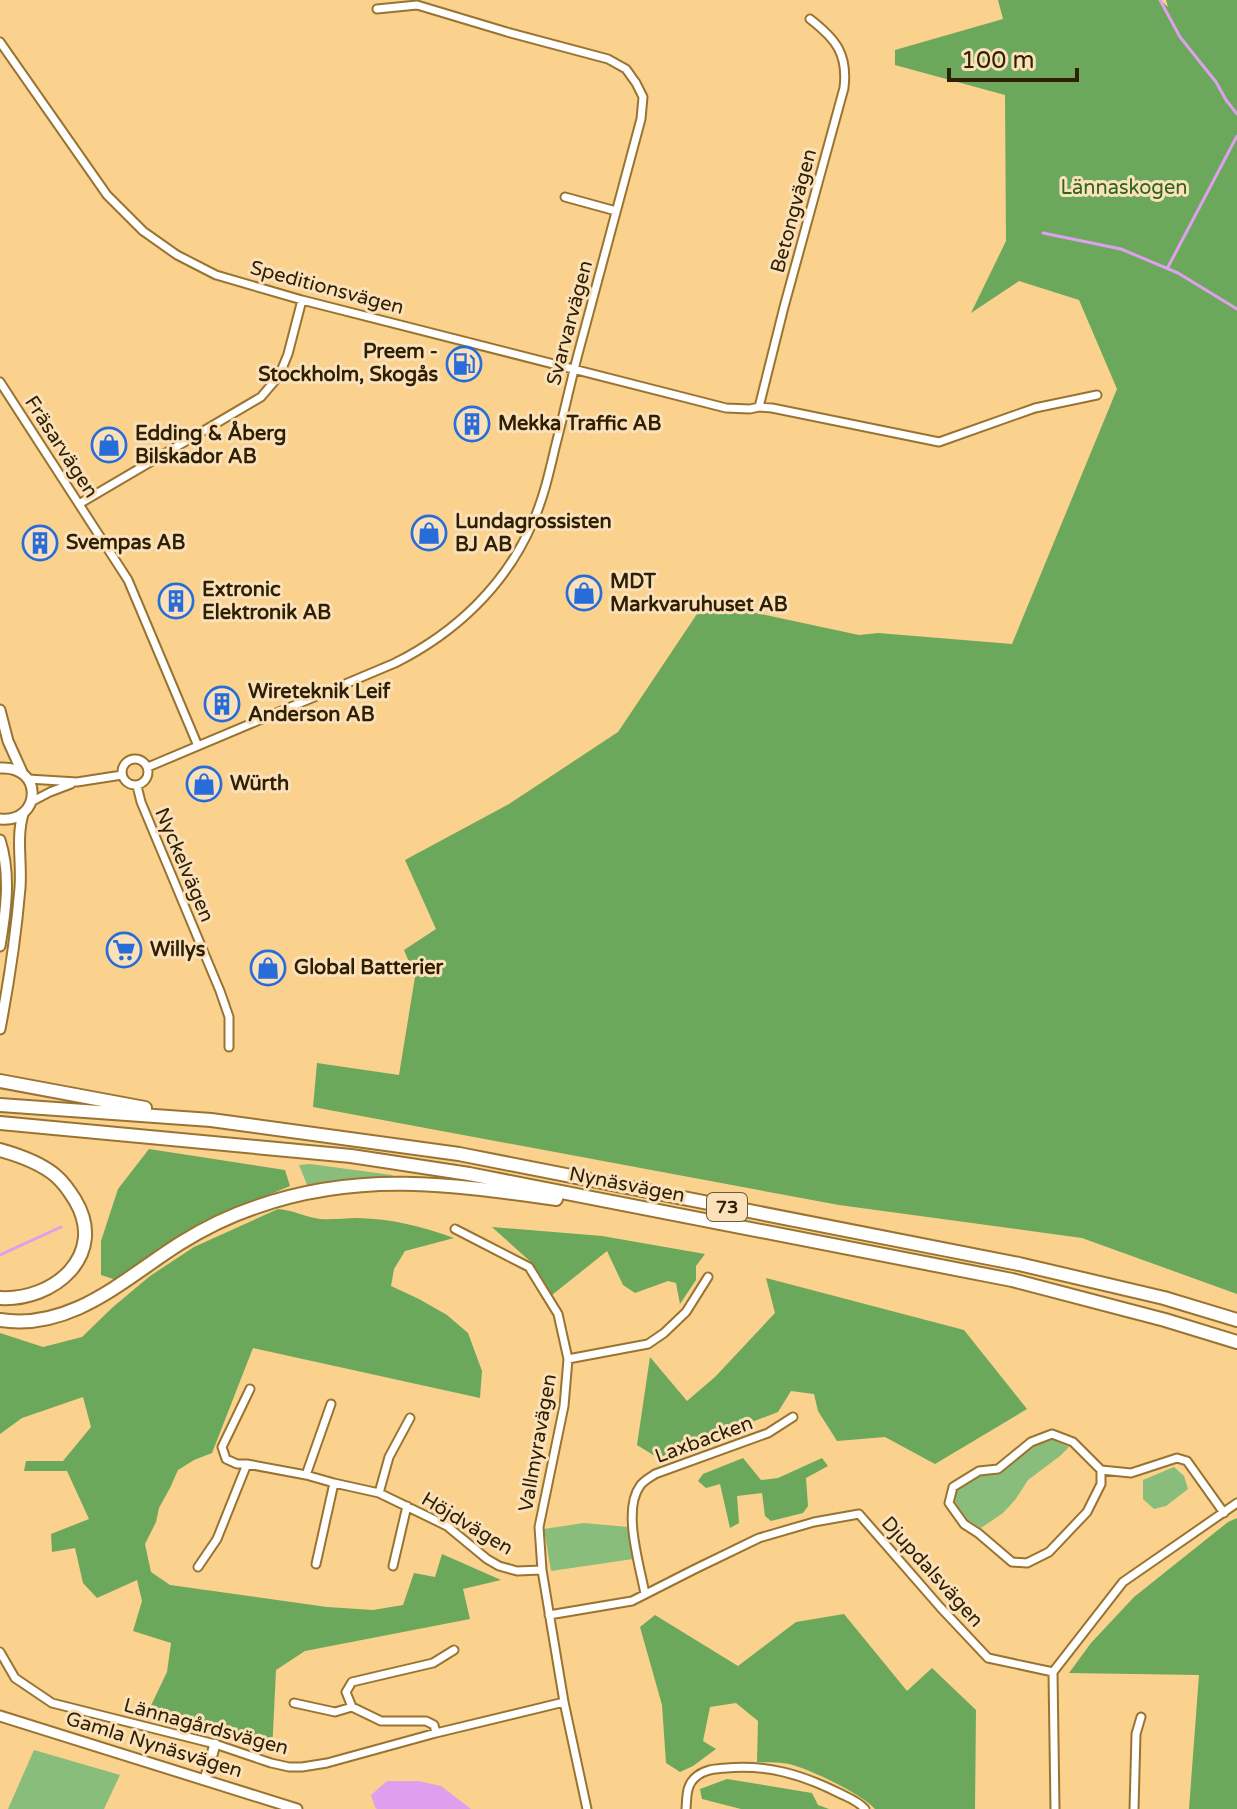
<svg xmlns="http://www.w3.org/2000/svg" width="1237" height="1809" viewBox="0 0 1237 1809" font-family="'Varela Round',sans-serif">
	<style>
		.green { fill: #89bd7b }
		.forest { fill: #6ba85b }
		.water { fill: #dea0ee }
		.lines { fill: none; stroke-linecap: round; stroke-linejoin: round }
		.stream { stroke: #dea0ee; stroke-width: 3 }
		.street-casing { stroke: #997431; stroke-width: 11 }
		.secondary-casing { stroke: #997431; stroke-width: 13 }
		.highway-casing { stroke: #997431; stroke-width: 16 }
		.street { stroke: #fff; stroke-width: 7 }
		.secondary { stroke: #fff; stroke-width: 9 }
		.highway { stroke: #fff; stroke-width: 12 }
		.labels { text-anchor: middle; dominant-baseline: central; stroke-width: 6; stroke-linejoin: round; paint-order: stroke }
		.shield { fill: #fae1ba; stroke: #6c5a3a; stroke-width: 2 }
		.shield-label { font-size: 18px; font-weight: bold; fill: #2f2003 }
		.park-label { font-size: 20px; fill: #2b6619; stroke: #fae1ba }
		.street-label { font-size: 20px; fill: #2f2003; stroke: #fae1ba }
		.poi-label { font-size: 20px; font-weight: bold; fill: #2f2003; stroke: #fae1ba; text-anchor: start }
	</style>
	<rect width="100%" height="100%" fill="#fad18d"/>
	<path class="green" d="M310 1164 392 1175 394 1177 357 1180 308 1187 299 1165Z
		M1053 1440 1069 1447 1060 1456 1028 1480 1015 1500 1003 1513 981 1528 968 1520 955 1502 957 1488 981 1475 1000 1473 1034 1444Z
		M1174 1467 1184 1476 1188 1489 1166 1506 1154 1509 1143 1499V1480Z
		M584 1523 628 1527 633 1559 551 1571 544 1529Z
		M34 1750 120 1775 104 1809H8Z"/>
	<path class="forest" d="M998 0H1160L1168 7 1166 0H1237V1294L1082 1238 839 1205 313 1107 317 1063 399 1075 415 977 404 950 436 929 405 860 509 804 618 732 705 602 859 635 878 633 1012 644 1117 389 1079 300 1019 281 971 313 1006 241 1005 95 895 65V50L1003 19Z
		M149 1149 285 1170 290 1186 218 1216 166 1245 116 1280 101 1275V1241L118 1189Z
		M278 1209C293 1210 305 1217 320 1219 332 1220 345 1218 357 1218 393 1219 421 1226 454 1238L405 1251 394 1269 391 1286 419 1299 447 1315 468 1333 482 1371 480 1398 253 1348 212 1453 194 1460 178 1470 170 1488 159 1508 156 1522 145 1544 151 1572 170 1585 327 1607 373 1610 403 1605 414 1573 435 1577 442 1554 501 1580 463 1589 470 1619 305 1651 276 1670 272 1752 231 1739 145 1718 167 1672 171 1643 133 1631 142 1601 137 1580 97 1598 83 1583 75 1548 52 1552 51 1534 89 1519 67 1471H24L26 1461H63L91 1427 83 1397 22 1418 0 1434V1333L43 1347 82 1337 113 1307 150 1276 194 1247Z
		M492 1227 602 1236 705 1254 696 1266V1280L680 1304 676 1283 668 1281 635 1293 623 1285 607 1251 552 1295 532 1263Z
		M766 1278 964 1330 1027 1409 935 1464 885 1437 837 1441 818 1411 814 1394 791 1391 778 1412 658 1458 637 1445 650 1357 687 1401 715 1377 775 1313Z
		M743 1458 761 1480 778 1478 822 1458 828 1466 806 1478 808 1506 803 1513 771 1521 765 1516 762 1493 737 1496 739 1523 730 1528 720 1484 706 1488 698 1481 703 1474Z
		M1237 1518V1809H1189L1199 1675 1069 1673 1091 1643 1134 1597 1228 1522Z
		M844 1614 907 1691 932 1668 976 1710 975 1809H875C860 1793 810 1769 789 1764 779 1762 767 1763 757 1762L758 1721 736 1703 710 1707 703 1741 716 1749 693 1766 680 1772 666 1763 662 1705 640 1627 655 1615 738 1666 796 1622Z
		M727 1779 812 1793 818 1805 829 1809H741L702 1799 700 1789Z"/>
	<path class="water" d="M387 1781H418L441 1786 471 1809H377L375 1807 371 1795Z"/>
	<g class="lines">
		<path class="stream" d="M1160 0 1180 37 1216 82 1226 100 1237 114
			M1043 233 1121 249 1178 273 1237 309
			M1168 267 1237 136
			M0 1255 61 1227"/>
		<g class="street-casing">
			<path id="street" d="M0 42 107 195 143 231 177 255 216 275 302 300 726 408 750 409 759 407 784 307 844 88C848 54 836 39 810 19
				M565 197 616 211
				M0 382 128 580 198 746
				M759 407 772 408 939 442 1035 408 1097 395
				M79 504 261 397 279 376 288 354 302 300
				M122 772a13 13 0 1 1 26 0a13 13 0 1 1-26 0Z
				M148 767 395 663C455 633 505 586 532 524 543 500 549 474 555 448 563 417 570 385 578 354 599 276 620 198 641 119L643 97 636 83 626 69 608 59 507 32 417 5 377 9
				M28 779 77 782 122 775
				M137 786 141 802 220 991 229 1017V1047
				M31 802 50 792 71 784
				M455 1229 529 1267 558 1314 568 1359 564 1406 539 1527 542 1570 564 1702 587 1809
				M568 1359 648 1344 664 1333 686 1312 708 1277
				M247 1464 306 1475 331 1404
				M1101 1470V1484L1087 1512 1049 1552 1027 1563 1012 1562 978 1533 964 1524 949 1503 953 1487 979 1471 998 1469 1031 1442 1052 1434 1073 1442 1101 1470 1131 1473 1177 1458 1187 1461 1224 1513
				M306 1475 334 1483 316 1564
				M334 1483 379 1493 389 1457 410 1418
				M379 1493 447 1526 487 1559 499 1566 517 1571 542 1570
				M393 1566 407 1506
				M198 1567 217 1539 247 1464H237L226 1459 222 1447 250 1389
				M645 1594C640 1566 622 1510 640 1486 643 1481 651 1477 655 1474L768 1433 793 1417
				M549 1615 632 1601 695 1569 759 1538 814 1522 859 1514 940 1607 988 1658 1053 1672
				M0 1652 15 1678 52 1703 215 1744 271 1763 289 1767H302L327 1763 436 1733 564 1702
				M1053 1672 1123 1582 1237 1503
				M1053 1672 1055 1809
				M294 1703 335 1712 352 1707 346 1692 352 1682 433 1663 454 1650
				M352 1707 381 1721H426L434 1725 436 1733
				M686 1809C687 1796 686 1784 697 1776 706 1769 716 1769 726 1768 767 1764 803 1775 839 1793 849 1798 858 1801 865 1809
				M1134 1809 1136 1734 1141 1717"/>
		</g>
		<g class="secondary-casing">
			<path id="secondary" d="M0 710 8 741 22 772
				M0 768C44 765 42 823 0 819
				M0 840C11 874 6 911 0 946
				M0 1029C9 982 16 935 20 888 22 863 16 838 23 814
				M0 1716 297 1809
				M205 1780 215 1744"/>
		</g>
		<g class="highway-casing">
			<path id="highway" d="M0 1081 145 1108
				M0 1105 211 1120 459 1154 1019 1264 1164 1298 1237 1320
				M0 1123 351 1156 469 1174 1012 1280 1165 1320 1237 1342
				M0 1150C18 1155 41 1163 56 1176 63 1182 70 1192 75 1200 108 1255 54 1301 0 1298
				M0 1320C71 1331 124 1279 179 1244 203 1229 229 1216 256 1207 359 1171 450 1184 556 1199"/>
		</g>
		<use href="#street" class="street"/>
		<use href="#secondary" class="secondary"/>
		<use href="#highway" class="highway"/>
	</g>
	<defs>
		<g id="fuel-ring" transform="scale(1.8)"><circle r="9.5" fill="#fae1ba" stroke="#276cd8" stroke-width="1.5"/><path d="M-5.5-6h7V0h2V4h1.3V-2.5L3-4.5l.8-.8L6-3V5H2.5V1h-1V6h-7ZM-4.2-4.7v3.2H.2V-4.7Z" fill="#276cd8"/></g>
		<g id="building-ring" transform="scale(1.8)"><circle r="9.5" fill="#fae1ba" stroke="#276cd8" stroke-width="1.5"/><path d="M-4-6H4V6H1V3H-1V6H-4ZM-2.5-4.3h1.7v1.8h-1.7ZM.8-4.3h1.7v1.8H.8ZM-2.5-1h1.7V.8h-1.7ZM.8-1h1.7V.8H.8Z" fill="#276cd8"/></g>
		<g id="shop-ring" transform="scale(1.8)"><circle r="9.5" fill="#fae1ba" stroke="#276cd8" stroke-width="1.5"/><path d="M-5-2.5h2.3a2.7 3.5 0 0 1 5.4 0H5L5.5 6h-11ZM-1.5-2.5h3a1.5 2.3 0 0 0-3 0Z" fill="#276cd8"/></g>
		<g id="supermarket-ring" transform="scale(1.8)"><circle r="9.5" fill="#fae1ba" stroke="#276cd8" stroke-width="1.5"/><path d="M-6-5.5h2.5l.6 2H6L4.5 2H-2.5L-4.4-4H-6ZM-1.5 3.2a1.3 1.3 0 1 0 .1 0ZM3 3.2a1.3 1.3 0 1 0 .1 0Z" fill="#276cd8"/></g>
	</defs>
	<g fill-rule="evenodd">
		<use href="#fuel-ring" x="464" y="364"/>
		<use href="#building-ring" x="472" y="424"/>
		<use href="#shop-ring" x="109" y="445"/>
		<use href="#shop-ring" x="429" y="533"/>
		<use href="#building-ring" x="40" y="543"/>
		<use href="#shop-ring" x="584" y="593"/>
		<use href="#building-ring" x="176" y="601"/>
		<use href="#building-ring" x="222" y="704"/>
		<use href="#shop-ring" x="204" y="784"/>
		<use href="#supermarket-ring" x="124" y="950"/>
		<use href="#shop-ring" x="268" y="968"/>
	</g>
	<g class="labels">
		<rect class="shield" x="707" y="1193" width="40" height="28" rx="6"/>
		<g class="shield-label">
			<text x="727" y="1207">73</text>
		</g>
		<g class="park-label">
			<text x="1124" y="188">Lännaskogen</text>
		</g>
		<g class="street-label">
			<text transform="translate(794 211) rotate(-75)">Betongvägen</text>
			<text transform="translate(327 288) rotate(15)">Speditionsvägen</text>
			<text transform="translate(570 323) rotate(-75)">Svarvarvägen</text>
			<text transform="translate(61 447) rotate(57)">Fräsarvägen</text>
			<text transform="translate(184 865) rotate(67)">Nyckelvägen</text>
			<text transform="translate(627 1185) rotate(11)">Nynäsvägen</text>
			<text transform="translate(704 1440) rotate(-20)">Laxbacken</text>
			<text transform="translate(538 1443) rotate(-80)">Vallmyravägen</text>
			<text transform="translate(467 1524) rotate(31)">Höjdvägen</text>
			<text transform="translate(932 1572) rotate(48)">Djupdalsvägen</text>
			<text transform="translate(206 1727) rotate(15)">Lännagårdsvägen</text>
			<text transform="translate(154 1745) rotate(17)">Gamla Nynäsvägen</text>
		</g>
		<g class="poi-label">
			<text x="438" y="352" text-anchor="end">Preem -<tspan x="438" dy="23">Stockholm, Skogås</tspan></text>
			<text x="498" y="424">Mekka Traffic AB</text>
			<text x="135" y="434">Edding &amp; Åberg<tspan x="135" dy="23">Bilskador AB</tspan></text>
			<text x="455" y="522">Lundagrossisten<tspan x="455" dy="23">BJ AB</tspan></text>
			<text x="66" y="543">Svempas AB</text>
			<text x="610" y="582">MDT<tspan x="610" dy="23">Markvaruhuset AB</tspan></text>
			<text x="202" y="590">Extronic<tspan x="202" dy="23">Elektronik AB</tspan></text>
			<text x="248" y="692">Wireteknik Leif<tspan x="248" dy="23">Anderson AB</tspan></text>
			<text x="230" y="784">Würth</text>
			<text x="150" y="950">Willys</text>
			<text x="294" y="968">Global Batterier</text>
		</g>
	</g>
	<path d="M949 68v12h128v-12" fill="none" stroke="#2f2003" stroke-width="4"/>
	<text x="961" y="68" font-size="24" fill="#2f2003" stroke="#fae1ba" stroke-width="6" paint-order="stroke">100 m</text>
</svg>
